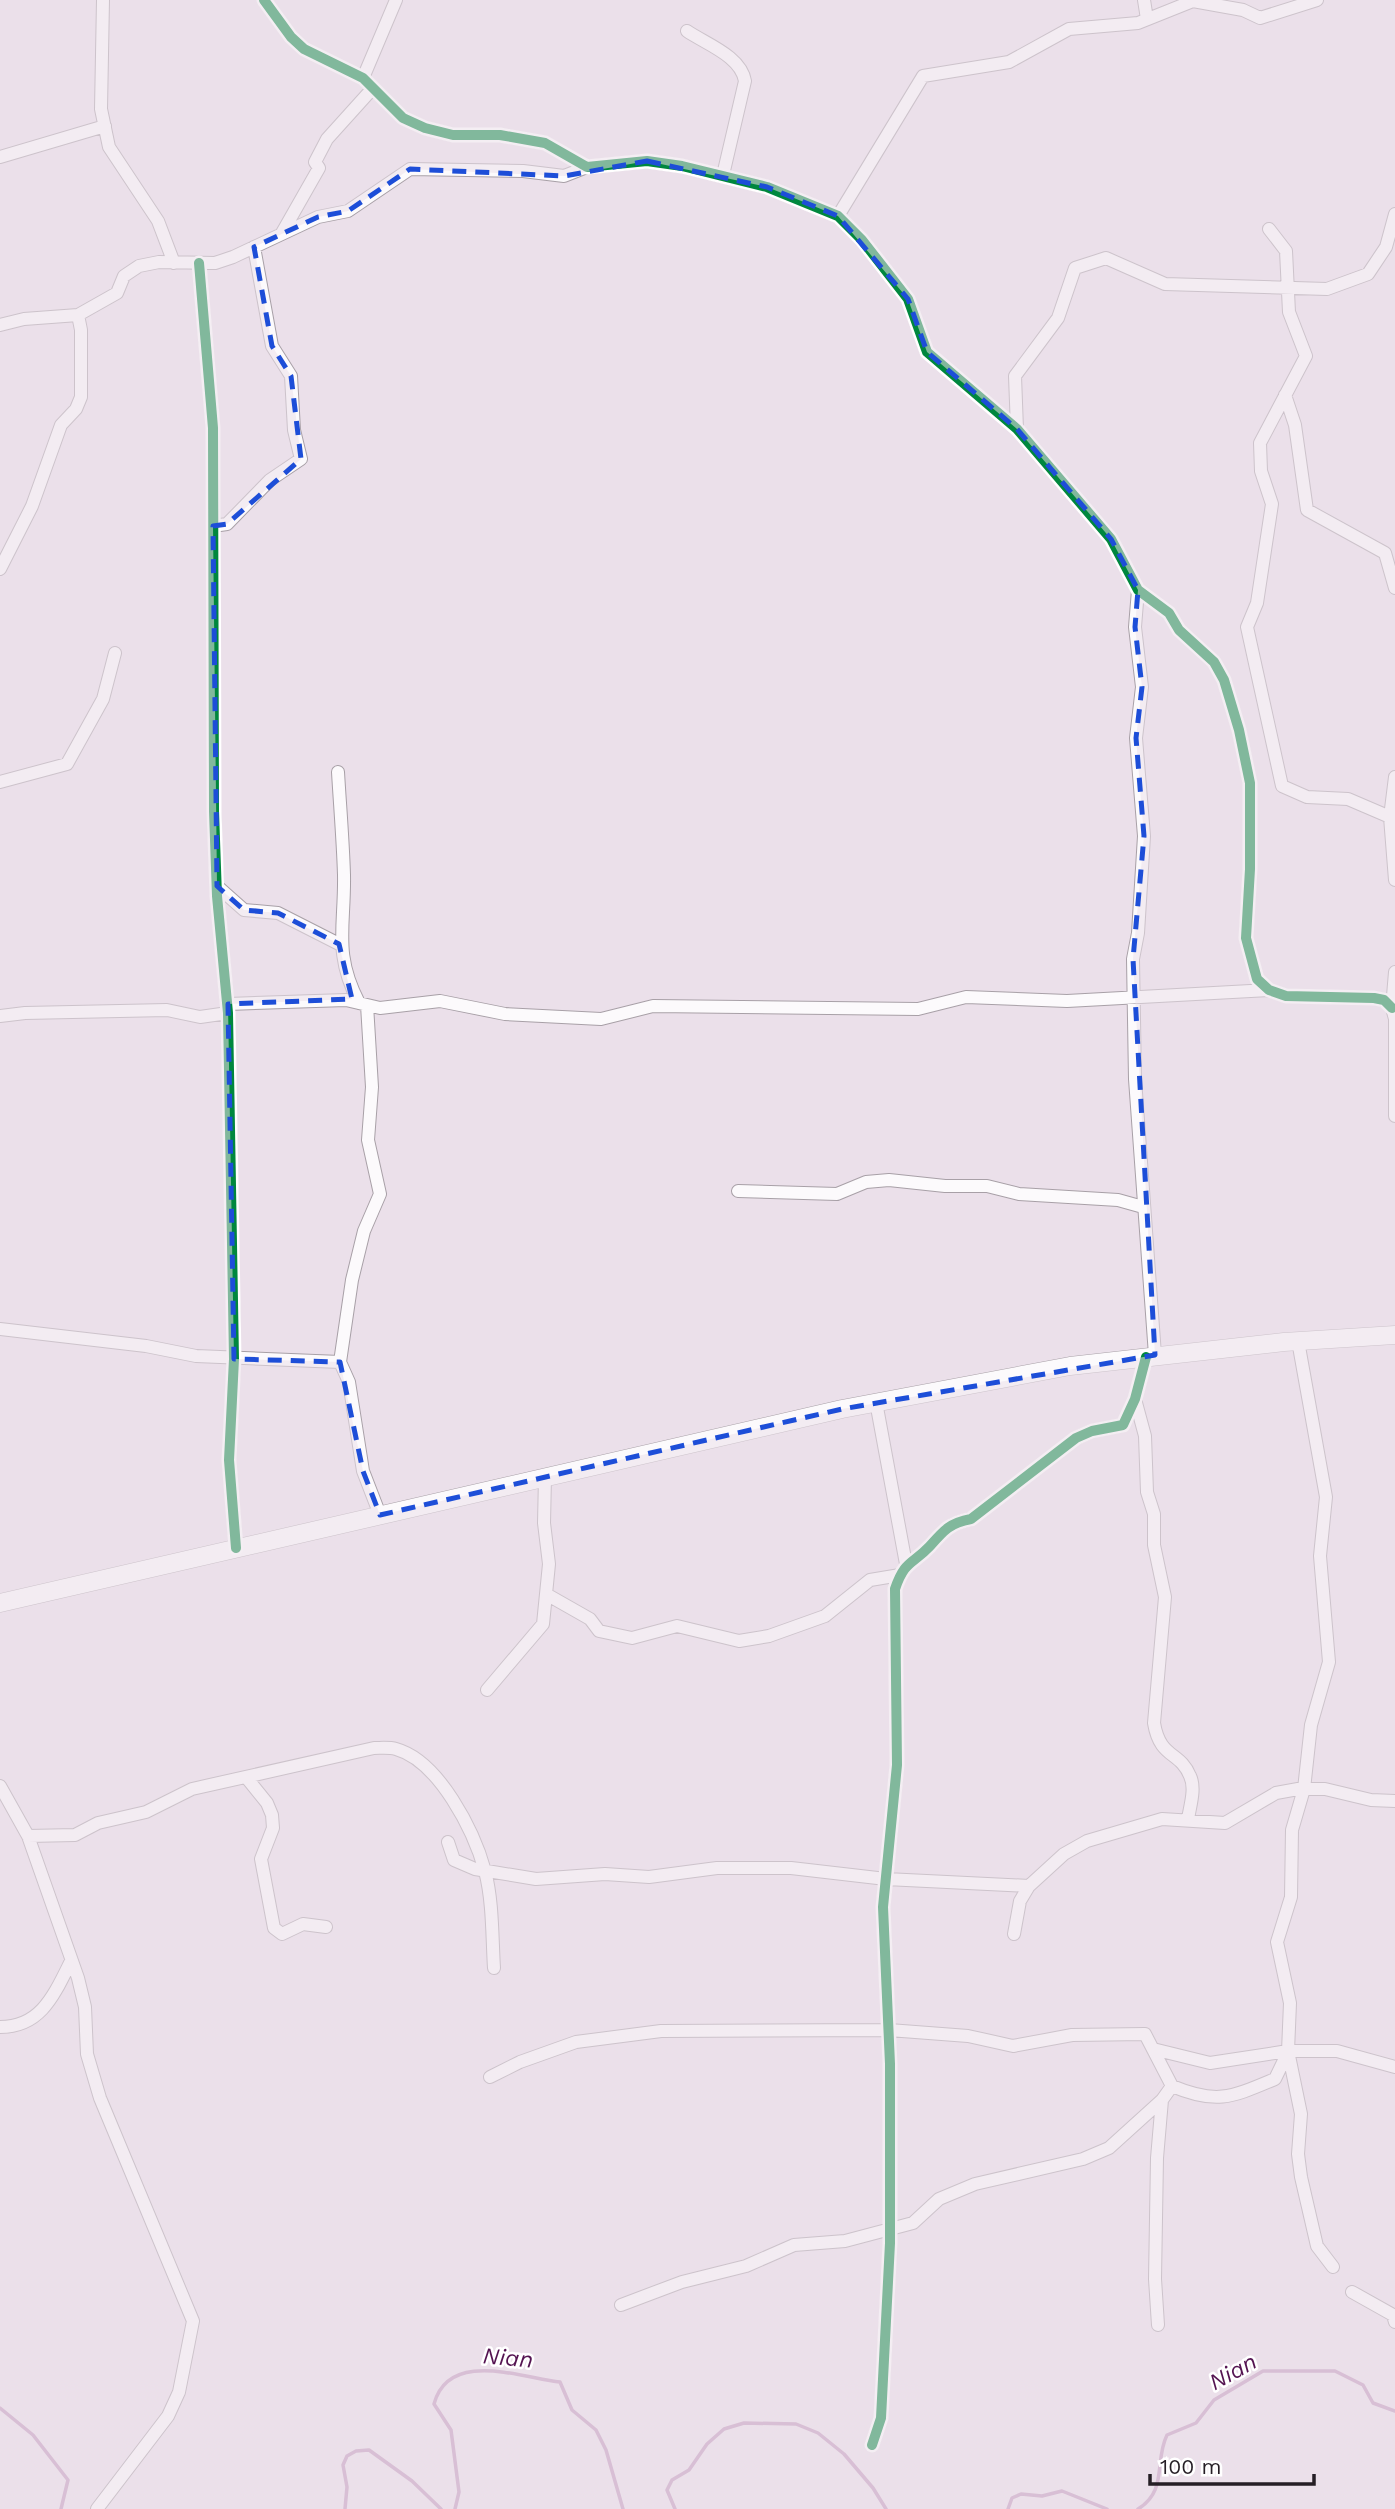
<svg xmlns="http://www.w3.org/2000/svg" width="1395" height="2509" viewBox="0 0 1395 2509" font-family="'Work Sans',sans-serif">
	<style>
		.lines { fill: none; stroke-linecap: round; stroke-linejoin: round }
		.stream { stroke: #c097bc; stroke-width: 3.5 }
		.street-casing { stroke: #a8a0a7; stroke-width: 14 }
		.secondary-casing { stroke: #a8a0a7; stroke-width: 19 }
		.street { stroke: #fcfafc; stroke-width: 12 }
		.secondary { stroke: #fcfafc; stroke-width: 18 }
		.cycleway-casing { stroke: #fff; stroke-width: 15 }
		.cycleway { stroke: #00873e; stroke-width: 10 }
		.marked { fill: none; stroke: #1d4ed8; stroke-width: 5; stroke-dasharray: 14 9; stroke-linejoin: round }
		.labels { text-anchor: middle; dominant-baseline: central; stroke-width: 5; stroke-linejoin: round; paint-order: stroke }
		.water-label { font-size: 23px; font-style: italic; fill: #541351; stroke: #fff }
	</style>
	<rect width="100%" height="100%" fill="#ebe0ea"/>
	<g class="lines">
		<path class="stream" d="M0 2408 33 2435 68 2480 61 2509
			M345 2509 347 2487 343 2465 347 2456 356 2451 369 2450 412 2481 441 2509
			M455 2509 459 2492 451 2430 434 2404C449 2349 522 2378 560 2382L572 2410 596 2430 606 2450 623 2509
			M675 2509 667 2490 672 2480 689 2470 707 2444 724 2429 744 2423 796 2424 818 2433 844 2454 873 2488 886 2509
			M1008 2509 1012 2498 1021 2494 1042 2496 1062 2491 1107 2509
			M1138 2509C1168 2491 1154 2461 1167 2435L1196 2423 1214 2400 1263 2371H1335L1363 2385 1373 2403 1395 2411"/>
		<g class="street-casing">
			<path id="street" d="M103 0 101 109 109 147 158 221 174 263
				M264 0 291 37 304 49 363 78 403 118 425 128 453 135H500L545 143 587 167 647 161 682 166 767 187 838 216 862 240 908 299 927 352 1017 429 1111 539 1138 590 1169 613 1179 630 1214 662 1224 680 1239 730 1250 783V869L1246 938 1257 979 1269 990 1286 996 1374 998 1384 1000 1392 1008
				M1144 0 1147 19
				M687 31C706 44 741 56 745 81L723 175
				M363 78 396 0
				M0 157 105 126
				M838 216 923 76 1009 62 1069 29 1138 23 1193 1 1243 10 1260 18 1317 0
				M1269 229 1286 251 1289 312 1306 356 1260 443 1261 471 1272 504 1257 603 1247 627 1282 786 1307 797 1348 799 1390 817
				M282 233 319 168 315 162 327 139 373 88
				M199 263 213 428 214 811 217 896 228 1013 234 1359 229 1460 236 1548
				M0 325 24 319 78 315 117 293 124 276 139 266 159 262 215 263 233 257 318 217 348 211 410 169 523 171 564 176 587 167
				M1285 395 1295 425 1307 510 1385 553 1395 588
				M1017 429 1015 376 1058 318 1075 268 1106 258 1165 284 1327 289 1368 274 1386 247 1395 214
				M213 526 227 524 270 480 301 459 294 430 291 376 272 346 254 247
				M0 569 32 506 61 425 76 409 81 397V330L78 315
				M1138 590 1135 627 1142 687 1136 738 1144 836 1138 933 1133 959 1135 1079 1155 1355
				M338 772C340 806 343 841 344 875 345 927 333 953 359 1003
				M1395 777 1390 817 1395 880
				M0 782 67 764 103 699 115 653
				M217 886 244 910 278 913 339 944
				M1395 972 1392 1008 1395 1019V1116
				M228 1004 346 1000 380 1008 440 1001 505 1014 601 1019 653 1006 918 1009 966 997 1067 1001 1269 990
				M367 1005 372 1087 368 1140 380 1194 364 1231 352 1280 340 1362 349 1382 363 1471 380 1515
				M0 1016 25 1013 167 1010 200 1017 228 1013
				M738 1191 837 1194 866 1182 889 1180 945 1186H987L1019 1194 1118 1200 1143 1207
				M0 1329 146 1346 196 1356 340 1362
				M1298 1341 1326 1497 1320 1556 1329 1662 1311 1725 1304 1789 1292 1830 1291 1897 1277 1942 1290 2003 1288 2051 1301 2114 1298 2154 1301 2177 1317 2246 1333 2267
				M1135 1399 1145 1436 1147 1492 1154 1514V1545L1165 1597 1154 1723C1160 1759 1180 1751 1190 1776 1196 1788 1190 1806 1188 1819
				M876 1402 906 1564
				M546 1594 590 1619 599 1631 632 1638 677 1626 739 1641 769 1636 825 1616 870 1580 900 1575
				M487 1690 543 1624 549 1564 544 1523 545 1477
				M246 1777 267 1803 272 1815 273 1828 261 1859 274 1928 282 1934 303 1924 326 1927
				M0 1786 28 1836 78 1978 85 2007 87 2054 100 2098 193 2321 179 2392 168 2416 97 2509
				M28 1836 75 1835 98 1823 146 1812 192 1789 374 1748C381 1748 389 1747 396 1749 439 1761 474 1831 485 1871 493 1902 492 1936 494 1968
				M448 1842 454 1860 475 1869 536 1879 605 1874 649 1877 717 1868H791L886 1879 1029 1886
				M1014 1934 1020 1901 1029 1886 1064 1854 1087 1841 1162 1819 1225 1823 1276 1793 1298 1789H1325L1371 1800 1395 1801
				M0 2027C41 2027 54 1995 71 1961
				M1153 2049 1210 2063 1288 2051H1337L1395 2067
				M490 2077 520 2062 576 2042 661 2031 889 2030 968 2036 1013 2046 1072 2035 1145 2034 1172 2086
				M1352 2292 1393 2315 1395 2322
				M621 2305 682 2282 746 2266 794 2245 845 2241 913 2223 939 2199 975 2184 1083 2159 1109 2148 1162 2100
				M1158 2325 1155 2279 1157 2158 1162 2100 1172 2086C1217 2105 1232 2097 1275 2079L1288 2052
				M872 2445 881 2418 890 2243V2064L883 1907 897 1765 895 1589C905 1560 912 1565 930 1546 944 1530 950 1523 971 1519L1076 1438 1092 1431 1123 1425 1135 1399 1146 1357"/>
		</g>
		<g class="secondary-casing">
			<path id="secondary" d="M0 1603 842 1409 1070 1366 1284 1342 1395 1335"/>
		</g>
		<use href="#street" class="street"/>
		<use href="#secondary" class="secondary"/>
		<g class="cycleway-casing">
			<path id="cycleway" d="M264 0 291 37 304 49 363 78 403 118 425 128 453 135H500L545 143 587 167 647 161 682 166 767 187 838 216 862 240 908 299 927 352 1017 429 1111 539 1138 590 1169 613 1179 630 1214 662 1224 680 1239 730 1250 783V869L1246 938 1257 979 1269 990 1286 996 1374 998 1384 1000 1392 1008
				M199 263 213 428 214 811 217 896 228 1013 234 1359 229 1460 236 1548
				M872 2445 881 2418 890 2243V2064L883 1907 897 1765 895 1589C905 1560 912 1565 930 1546 944 1530 950 1523 971 1519L1076 1438 1092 1431 1123 1425 1135 1399 1146 1357"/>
		</g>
		<use href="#cycleway" class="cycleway"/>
	</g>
	<path d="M0 0H1395V2509H0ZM647 161 767 187 838 216 908 299 927 352 1017 429 1111 539 1138 590 1135 627 1142 687 1136 738 1144 836 1133 959 1155 1355 842 1409 380 1515 363 1471 340 1362 234 1359 228 1004 352 999 339 944 278 913 244 910 217 886 213 526 227 524 301 459 291 376 272 346 254 247 318 217 348 211 410 169 564 176Z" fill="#ebe0ea" fill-opacity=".55" fill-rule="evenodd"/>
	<path class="marked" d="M647 161 767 187 838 216 908 299 927 352 1017 429 1111 539 1138 590 1135 627 1142 687 1136 738 1144 836 1133 959 1155 1355 842 1409 380 1515 363 1471 340 1362 234 1359 228 1004 352 999 339 944 278 913 244 910 217 886 213 526 227 524 301 459 291 376 272 346 254 247 318 217 348 211 410 169 564 176Z"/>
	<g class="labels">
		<g class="water-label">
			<text transform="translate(508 2358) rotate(5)">Nian</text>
			<text transform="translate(1233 2372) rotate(-29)">Nian</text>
		</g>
	</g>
	<path d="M1150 2474v10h164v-10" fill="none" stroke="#251e25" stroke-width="3.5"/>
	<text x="1160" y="2474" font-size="21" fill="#251e25" stroke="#ffffff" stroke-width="5" paint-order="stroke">100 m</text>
</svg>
